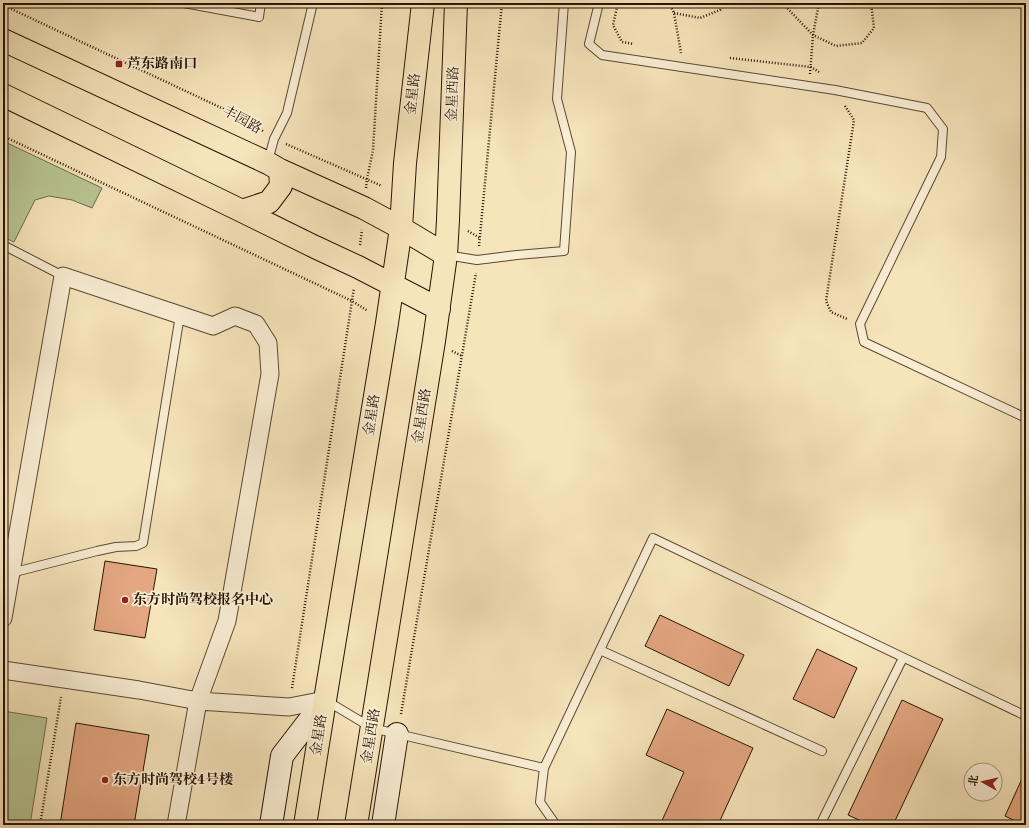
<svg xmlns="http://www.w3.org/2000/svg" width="1029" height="828" viewBox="0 0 1029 828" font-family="'Old Standard TT','Noto Serif SC',serif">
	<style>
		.green { fill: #b8c593; stroke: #706c4a }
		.building { fill: #e4a781; stroke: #281402 }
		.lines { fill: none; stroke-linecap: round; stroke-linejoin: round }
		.lane-casing { stroke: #5c4830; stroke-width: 10 }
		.street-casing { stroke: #5c4830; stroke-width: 19 }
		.secondary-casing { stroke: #281402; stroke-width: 24 }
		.primary-casing { stroke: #281402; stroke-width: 24 }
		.path { stroke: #281402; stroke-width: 2.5; stroke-dasharray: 1 2; stroke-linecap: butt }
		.lane { stroke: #f9edd3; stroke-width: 8 }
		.street { stroke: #f9edd3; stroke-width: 17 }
		.secondary { stroke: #f9edd3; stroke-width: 22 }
		.primary { stroke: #f6e4bb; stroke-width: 22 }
		.poi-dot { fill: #8f2418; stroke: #f9edd3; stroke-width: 1.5 }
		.labels { text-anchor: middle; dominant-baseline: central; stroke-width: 3.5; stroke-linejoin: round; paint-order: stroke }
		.poi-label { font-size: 14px; font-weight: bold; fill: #281402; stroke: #f9edd3; text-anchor: start }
		.street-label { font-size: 14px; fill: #281402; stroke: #f9edd3 }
	</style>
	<rect width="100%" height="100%" fill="#f6e4bb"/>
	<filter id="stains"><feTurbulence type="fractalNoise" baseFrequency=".005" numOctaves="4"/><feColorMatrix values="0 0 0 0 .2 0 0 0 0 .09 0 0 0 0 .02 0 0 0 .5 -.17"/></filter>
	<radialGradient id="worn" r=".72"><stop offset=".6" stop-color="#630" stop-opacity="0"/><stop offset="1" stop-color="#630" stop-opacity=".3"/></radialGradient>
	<path class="green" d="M3 141 102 188 92 208 72 200 49 196 35 200 14 242 3 237Z
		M3 711 47 718 30 825H3Z"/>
	<path class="building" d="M105 561 157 569 145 638 94 630Z
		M660 615 744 655 729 686 645 646Z
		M817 649 857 668 834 718 793 699Z
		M902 700 943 719 893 825H870L848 815Z
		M667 709 753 748 718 825H660L684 772 646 755Z
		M76 723 149 735 134 825H60Z
		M1026 770V825H1024L1005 816Z"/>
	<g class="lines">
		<g class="lane-casing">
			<path id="lane" d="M184 3 259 17 261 3
				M599 3 589 44 602 55 835 90 927 108 943 129 941 157 860 324 864 342 1026 418
				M268 161 274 139 287 113 313 3
				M3 245 63 276
				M446 255 477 260 517 255 564 251 571 152 557 99 564 3
				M11 573 97 551 116 547 136 546 143 543 180 315
				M600 650 822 751
				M327 701 372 728 544 768
				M556 825 540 802 544 768 653 538 1026 716
				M820 825 903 658"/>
		</g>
		<g class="street-casing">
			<path id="street" d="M3 618 63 276 213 326 235 316 256 324 268 343 270 374 227 621 198 701 176 825
				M3 670 139 690 198 701 289 707 325 700"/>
		</g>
		<g class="secondary-casing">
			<path id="secondary" d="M271 825 282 756 325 700
				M383 825 397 734"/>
		</g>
		<g class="primary-casing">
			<path id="primary" d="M3 40 268 163 280 170 364 208 401 228 446 255
				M3 95 242 211 315 247 358 267 439 309
				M242 211 269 202 281 186 280 170
				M305 825 325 700 387 323 401 228 405 163 423 3
				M356 825 434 341 446 255 448 220 456 3"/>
		</g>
		<path class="path" d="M618 3 613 25 622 42 634 44
			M669 3 674 13 681 53
			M785 3 788 9 813 35 836 46 862 43 874 28 871 3
			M3 5 245 119 263 131
			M674 13 700 18 720 10 726 3
			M730 58 811 67 819 72
			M810 74 813 35 819 3
			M845 106 854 120 826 301 831 312 847 319
			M3 136 352 301 368 311
			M286 144 382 186
			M366 188 367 179 373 150 382 3
			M468 231 480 238
			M360 245 362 230
			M479 246 502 3
			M452 351 462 356
			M292 688 354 288
			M401 714 476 273
			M40 825 61 697"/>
		<use href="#lane" class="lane"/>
		<use href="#street" class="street"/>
		<use href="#secondary" class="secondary"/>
		<use href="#primary" class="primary"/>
	</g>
	<g class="poi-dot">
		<rect x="115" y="60" width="8" height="8" rx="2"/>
		<circle cx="125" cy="600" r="4"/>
		<circle cx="105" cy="780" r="4"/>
	</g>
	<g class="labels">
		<g class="poi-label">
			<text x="127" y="64">芦东路南口</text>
			<text x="133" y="600">东方时尚驾校报名中心</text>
			<text x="113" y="780">东方时尚驾校4号楼</text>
		</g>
		<g class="street-label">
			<text transform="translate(413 94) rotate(-83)">金星路</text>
			<text transform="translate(453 94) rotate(-88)">金星西路</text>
			<text transform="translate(242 120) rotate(29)">丰园路</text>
			<text transform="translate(372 415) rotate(-81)">金星路</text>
			<text transform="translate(422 416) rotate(-81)">金星西路</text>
			<text transform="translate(319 735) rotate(-81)">金星路</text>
			<text transform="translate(371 736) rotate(-81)">金星西路</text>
		</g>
	</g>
	<rect width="1029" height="828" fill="none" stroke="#f6e4bb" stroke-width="16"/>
	<rect x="4" y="4" width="1021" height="820" fill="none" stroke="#281402" stroke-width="2"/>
	<rect x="8" y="8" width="1013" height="812" fill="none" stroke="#281402"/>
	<g transform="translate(983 782) rotate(278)"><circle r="19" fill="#f9edd3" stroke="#a5967f"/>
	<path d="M0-3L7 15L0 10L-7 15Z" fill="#8f2418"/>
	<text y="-6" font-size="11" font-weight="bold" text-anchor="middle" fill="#281402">北</text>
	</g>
	<rect width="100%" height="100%" filter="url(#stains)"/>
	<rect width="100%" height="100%" fill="url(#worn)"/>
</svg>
